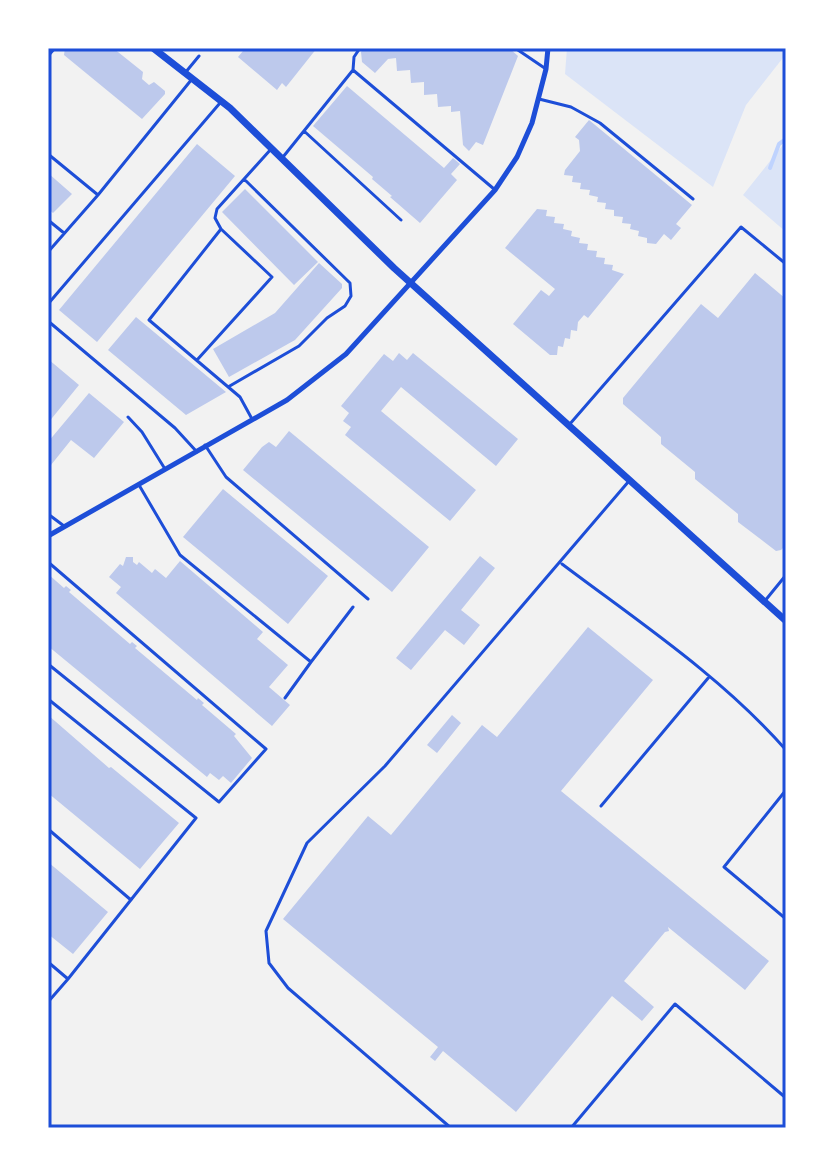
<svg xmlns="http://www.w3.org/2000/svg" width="834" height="1176" viewBox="0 0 834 1176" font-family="Mulish,sans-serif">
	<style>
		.green { fill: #dbe4f7 }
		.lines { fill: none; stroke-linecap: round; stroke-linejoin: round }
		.stream { stroke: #bfd3fe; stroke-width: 4 }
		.building { fill: #bdc9ec }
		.service { stroke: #1d4ed8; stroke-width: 3 }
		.minor { stroke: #1d4ed8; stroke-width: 5 }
		.secondary { stroke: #1d4ed8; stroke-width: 7 }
		.neatline { fill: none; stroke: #1d4ed8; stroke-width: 3 }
	</style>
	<rect width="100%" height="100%" fill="#f2f2f2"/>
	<path class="green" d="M567 48H786V54L746 105 713 187 565 74Z
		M786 141V232L743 195Z"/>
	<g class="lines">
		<path class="stream" d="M770 168 779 144 786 139"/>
	</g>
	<path class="building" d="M65 48H113L143 72 142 79 149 85 154 82 165 91V94L142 119 64 55Z
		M239 48H317L286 87 282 83 277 90 238 57 243 51Z
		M364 48H509L518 56 483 145 476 142 469 151 463 145 460 111 451 112V106L438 107 437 94 424 95V82L411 83 410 70 397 71 396 58 388 59 375 73 362 62 361 52Z
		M347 86 444 168 453 158 460 164 451 174 457 180 420 223 390 197 392 196 372 179 373 177 313 126Z
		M589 120 692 205 676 224 681 228 671 240 664 234 656 244 647 243V238L638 236 639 231 630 229 631 224 622 223 623 217 614 216V210L605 209 606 203 597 202 598 197 589 195 590 190 580 189 581 183 572 182 573 176 564 175 565 170 580 151 579 140 575 137Z
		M197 144 235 176 97 342 59 310Z
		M48 173 72 194 53 213 48 209Z
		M245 189 318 262 294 285 222 212Z
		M537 209 547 210 546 216 555 217 554 223 564 224 563 229 572 231 571 236 580 238 579 243 588 244 587 250 597 251 596 257 605 258 604 264 613 265 612 270 624 274 588 318 584 315 578 322 577 331 571 330 570 339 565 338 563 347 558 346 557 355H550L513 324 541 290 549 296 555 289 505 248Z
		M319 263 342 284V288L295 340 229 377 213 349 275 313Z
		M755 273 786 299V545L781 550 776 551 738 522V514L695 479V472L661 444V437L623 404V398L701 304 718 318Z
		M136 317 226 392 186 415 108 350Z
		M399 353 407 360 413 353 518 439 496 466 401 387 381 411 476 490 450 521 345 435 351 427 343 421 349 413 341 406 384 354 393 361Z
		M48 359 79 385 48 423Z
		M89 393 124 422 94 458 71 440 51 465 48 462V442Z
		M289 431 429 547 392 592 243 470 262 447 269 442 276 447Z
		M223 489 328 576 288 624 183 537Z
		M480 556 495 568 461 610 480 625 464 645 445 630 411 670 396 658Z
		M126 557H133V562L137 565 139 562 152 573 155 569 166 578 180 561 263 632 257 639 288 665 269 687 290 705 272 726 116 593 121 587 109 577 120 564 123 566Z
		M48 574 64 588 66 586 71 590 69 592 130 644 132 642 137 646 135 648 197 700 198 698 204 703 202 705 236 734 234 736 252 758 231 783 223 776 219 780 210 773 207 777 48 646Z
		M588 627 653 680 561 791 769 961 745 990 668 927 669 931 665 932 624 981 654 1007 642 1021 612 996 516 1112 443 1051 435 1061 430 1057 438 1047 283 919 368 816 391 835 482 725 497 737Z
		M48 715 109 768 111 767 179 823 140 869 48 793Z
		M452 715 461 723 437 753 427 745Z
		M48 862 108 912 73 954 48 934Z"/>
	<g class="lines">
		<path class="service" d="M360 48 354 57 353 70 494 189
			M515 48 546 69
			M48 56 55 48
			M185 73 199 56
			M539 99 571 107 600 123 693 199
			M304 131 401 220
			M48 154 98 195 192 79
			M283 157 353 70
			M48 220 64 233
			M48 252 98 195
			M48 304 220 103
			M48 321 175 428 197 452
			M197 360 272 277 221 229
			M228 387 299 346 327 318 345 306 351 296 350 283 244 179
			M128 417 142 432 165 469
			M252 419 240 397 149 320 221 229 215 218 217 209 272 148
			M569 425 741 227 786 264
			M205 445 226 477 368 599
			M139 485 180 555 311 662 353 607
			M48 514 64 526
			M48 562 266 749 219 802 48 664
			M562 564C639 622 722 677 786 750
			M764 602 786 575
			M285 698 311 662
			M48 699 196 818 68 979 48 962
			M786 790 724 867 786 919
			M601 806 709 677
			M48 829 131 900
			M48 1002 68 979
			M451 1128 288 988 269 963 266 931 307 843 385 766 629 481
			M571 1128 675 1004 786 1098"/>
		<path class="minor" d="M48 536 287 400 346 354 495 190 517 157 532 123 546 69 548 48"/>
		<path class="secondary" d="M153 48 230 108 394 268 786 621"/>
	</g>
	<rect width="834" height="1176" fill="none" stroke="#ffffff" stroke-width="100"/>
	<rect x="50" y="50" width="734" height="1076" class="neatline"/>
</svg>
